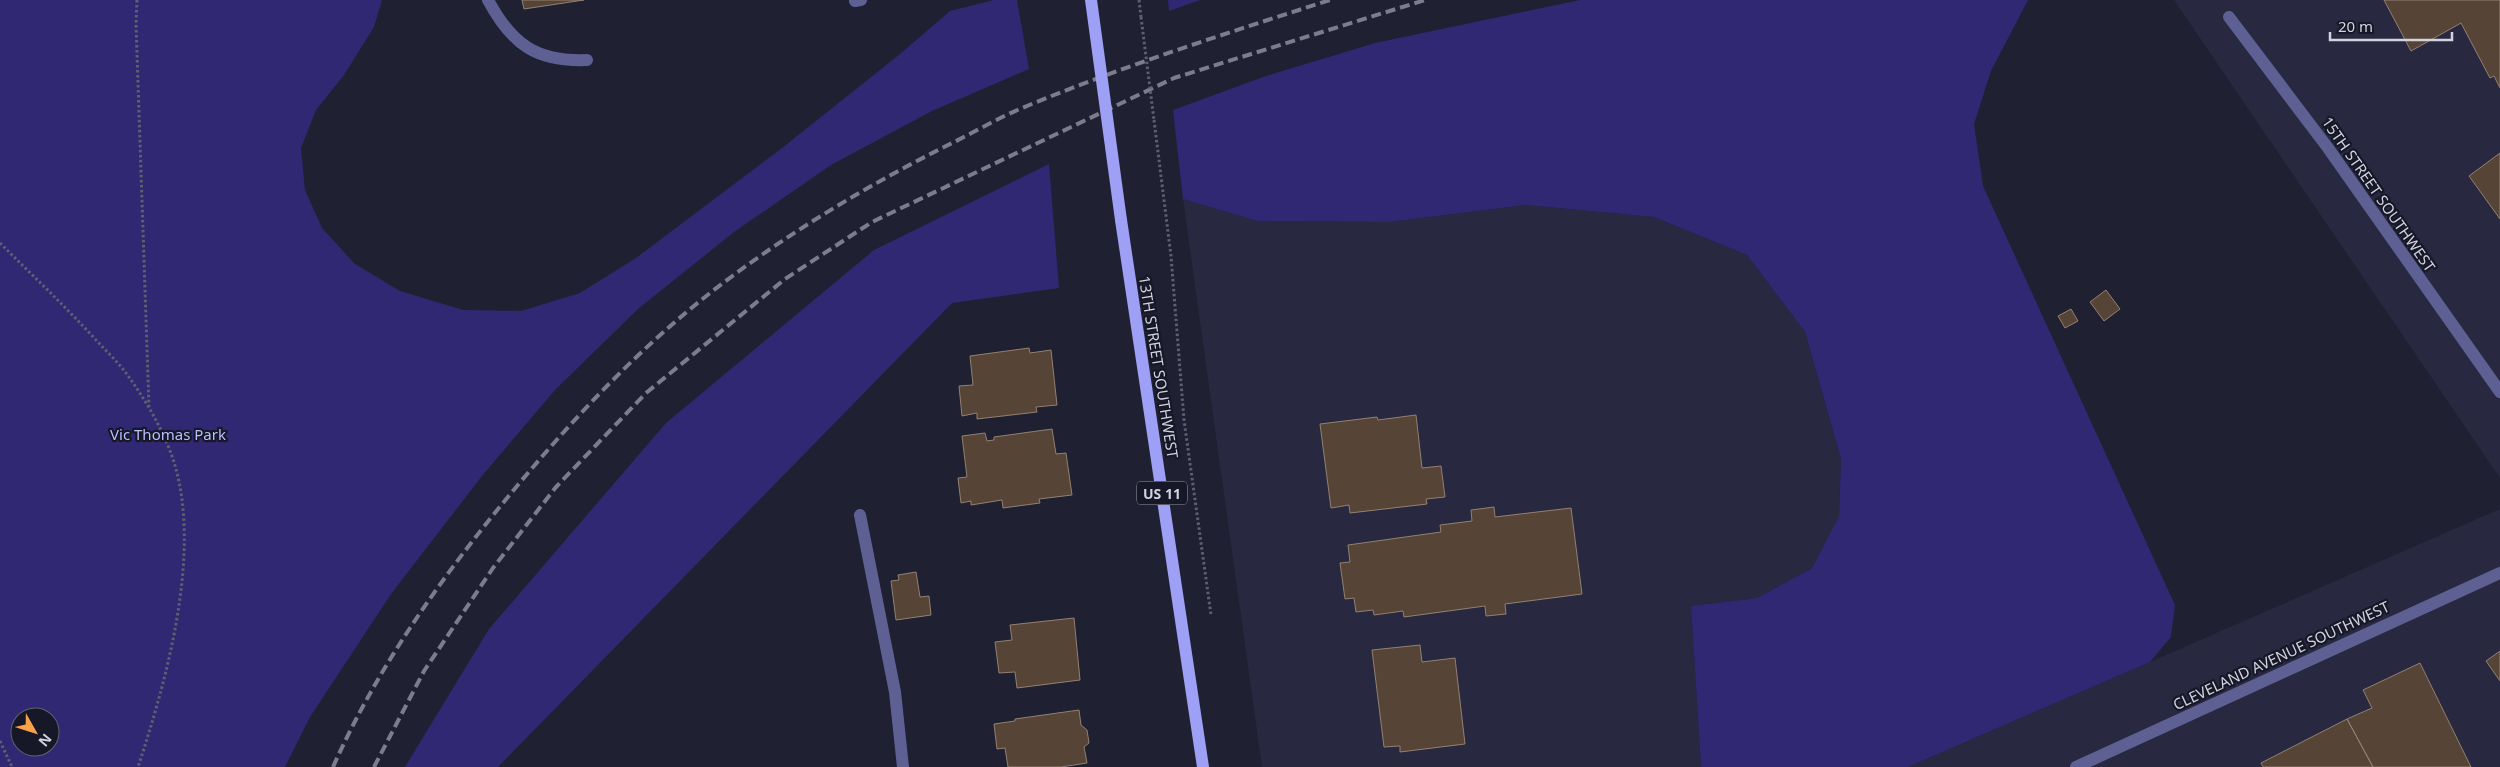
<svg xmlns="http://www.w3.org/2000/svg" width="2500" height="767" viewBox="0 0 2500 767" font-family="'Noto Sans',sans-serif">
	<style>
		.built { fill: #282840 }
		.green { fill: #302872; fill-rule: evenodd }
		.building { fill: #564537; stroke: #938171 }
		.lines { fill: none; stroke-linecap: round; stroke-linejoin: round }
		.path { stroke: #5f606f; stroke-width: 3; stroke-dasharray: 2.5 2.5; stroke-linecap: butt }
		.minor { stroke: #5e6094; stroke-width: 12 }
		.major { stroke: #9ea0f6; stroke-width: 12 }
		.rail { stroke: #7c7d8c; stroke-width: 4; stroke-dasharray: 10 5; stroke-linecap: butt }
		.path-bridge { stroke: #5f606f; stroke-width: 3; stroke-dasharray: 2.5 2.5; stroke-linecap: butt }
		.major-bridge { stroke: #9ea0f6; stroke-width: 12 }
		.labels { text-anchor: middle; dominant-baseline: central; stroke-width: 4.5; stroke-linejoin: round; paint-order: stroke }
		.shield { fill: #161727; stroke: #9a9ba8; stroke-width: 1 }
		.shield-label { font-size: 14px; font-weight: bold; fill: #d2d3df }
		.street-label { font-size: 15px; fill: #d2d3df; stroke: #161727 }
		.park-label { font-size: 15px; fill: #babdfe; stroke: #161727 }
	</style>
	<rect width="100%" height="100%" fill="#1f2031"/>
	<path class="built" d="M2174 0H2500V478Z
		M1183 199 1257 221 1389 222 1526 205 1654 217 1747 255 1805 332 1841 459 1839 516 1812 568 1757 598 1691 606 1701 767H1262Z
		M2500 509V767H1908L2150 662Z"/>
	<path class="green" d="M0 0H382L374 27 344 75 316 110 301 148 305 190 322 228 355 264 400 291 463 310 521 311 580 293 636 258 782 148 900 54 950 11 994 0H1017L1029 69 932 111 831 165 734 232 638 309 555 390 482 476 391 594 310 717 285 767H0ZM20 717H50V747H20Z
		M1168 0H1200L1169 11Z
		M1580 0H2028L1991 71 1974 124 1983 186 2175 605 2171 637 2150 662 1908 767H1701L1691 606 1757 598 1812 568 1839 516 1841 459 1805 332 1747 255 1654 217 1526 205 1389 222 1257 221 1183 199 1173 110 1266 76 1375 43Z
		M1049 164 1059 288 952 303 498 767H405L489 629 666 423 874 250Z"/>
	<path class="building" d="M522 0H584L524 9Z
		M2384 0H2500V88L2494 76 2490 78 2461 23 2411 51Z
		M2500 153V219L2469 176Z
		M2106 290 2120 309 2104 321 2090 302Z
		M2071 309 2078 321 2065 328 2058 316Z
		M1029 348 1030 353 1051 350 1057 405 1036 407 1037 412 977 419V413L962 416 959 386 973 385 970 356Z
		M1416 415 1422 468 1441 466 1445 497 1426 499 1427 504 1350 513 1349 505 1331 508 1320 424 1377 417 1378 420Z
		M1052 429 1056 454 1066 453 1072 495 1039 499 1040 503 1003 508 1002 500 971 505V501L961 503 958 478 967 477 962 436 985 433 987 441 994 440V437Z
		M1494 507 1495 517 1571 508 1582 594 1505 604 1506 614 1486 616 1485 606 1404 617 1403 611 1374 615 1373 610 1356 612 1354 598 1345 599 1340 563 1350 562 1348 545 1441 532 1440 525 1472 521 1471 510Z
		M916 572 920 597 929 596 931 615 896 620 891 581 899 580 898 575Z
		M1074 618 1080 680 1017 688 1015 672 999 673 995 642 1012 640 1010 625Z
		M1420 645 1422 662 1455 658 1465 744 1400 752V746L1384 747 1372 650Z
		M2500 651V681L2486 661Z
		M2420 663 2471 767H2373L2347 719 2372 708 2363 690Z
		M1079 710 1081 725 1087 730 1089 743 1084 747 1087 763 1061 767H1008L1005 748 997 749 994 724 1015 721V719Z
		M2347 719 2373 767H2263L2261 763Z"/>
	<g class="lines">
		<path class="path" d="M137 0 136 24 149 407
			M1139 0 1141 17
			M1154 120 1171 256 1184 420 1211 615
			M0 243C32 275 65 306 96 340 106 351 117 361 126 373 145 399 163 429 173 459 203 550 167 679 138 767
			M0 741 12 767"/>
		<path class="minor" d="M488 0C512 45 537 62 587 60
			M855 1 861 0
			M2229 17 2328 148 2500 392
			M860 515 895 692 903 767
			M2076 767 2500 573"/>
		<path class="major" d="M1121 220 1203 767"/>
		<path class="rail" d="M333 767C374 675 431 592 494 514 562 430 637 348 723 283 793 230 869 185 946 146 971 134 996 119 1022 108 1123 66 1227 33 1330 0
			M374 767 424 671 493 568 556 487 646 393 785 279 872 222 1174 78 1425 0"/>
		<path class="path-bridge" d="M1141 17 1154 120"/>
		<path class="major-bridge" d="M1091 0 1121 220"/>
	</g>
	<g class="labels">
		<rect class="shield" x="1137" y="481.5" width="50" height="23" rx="4"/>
		<g class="shield-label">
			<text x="1162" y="493">US 11</text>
		</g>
		<g class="street-label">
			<text transform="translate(2379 194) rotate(55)">15TH STREET SOUTHWEST</text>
			<text transform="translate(1159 367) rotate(81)">13TH STREET SOUTHWEST</text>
			<text transform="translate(2281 655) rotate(-25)">CLEVELAND AVENUE SOUTHWEST</text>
		</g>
		<g class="park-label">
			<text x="168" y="434">Vic Thomas Park</text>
		</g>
	</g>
	<g transform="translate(35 732) rotate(129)"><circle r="24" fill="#161727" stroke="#616271"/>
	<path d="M0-4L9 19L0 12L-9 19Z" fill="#f7a149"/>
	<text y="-8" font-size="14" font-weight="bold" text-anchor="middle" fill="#d2d3df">N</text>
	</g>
	<path d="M2330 32v8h122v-8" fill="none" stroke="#d2d3df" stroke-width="2.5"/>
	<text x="2338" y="32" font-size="15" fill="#d2d3df" stroke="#161727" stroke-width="4" paint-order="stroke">20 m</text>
</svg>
